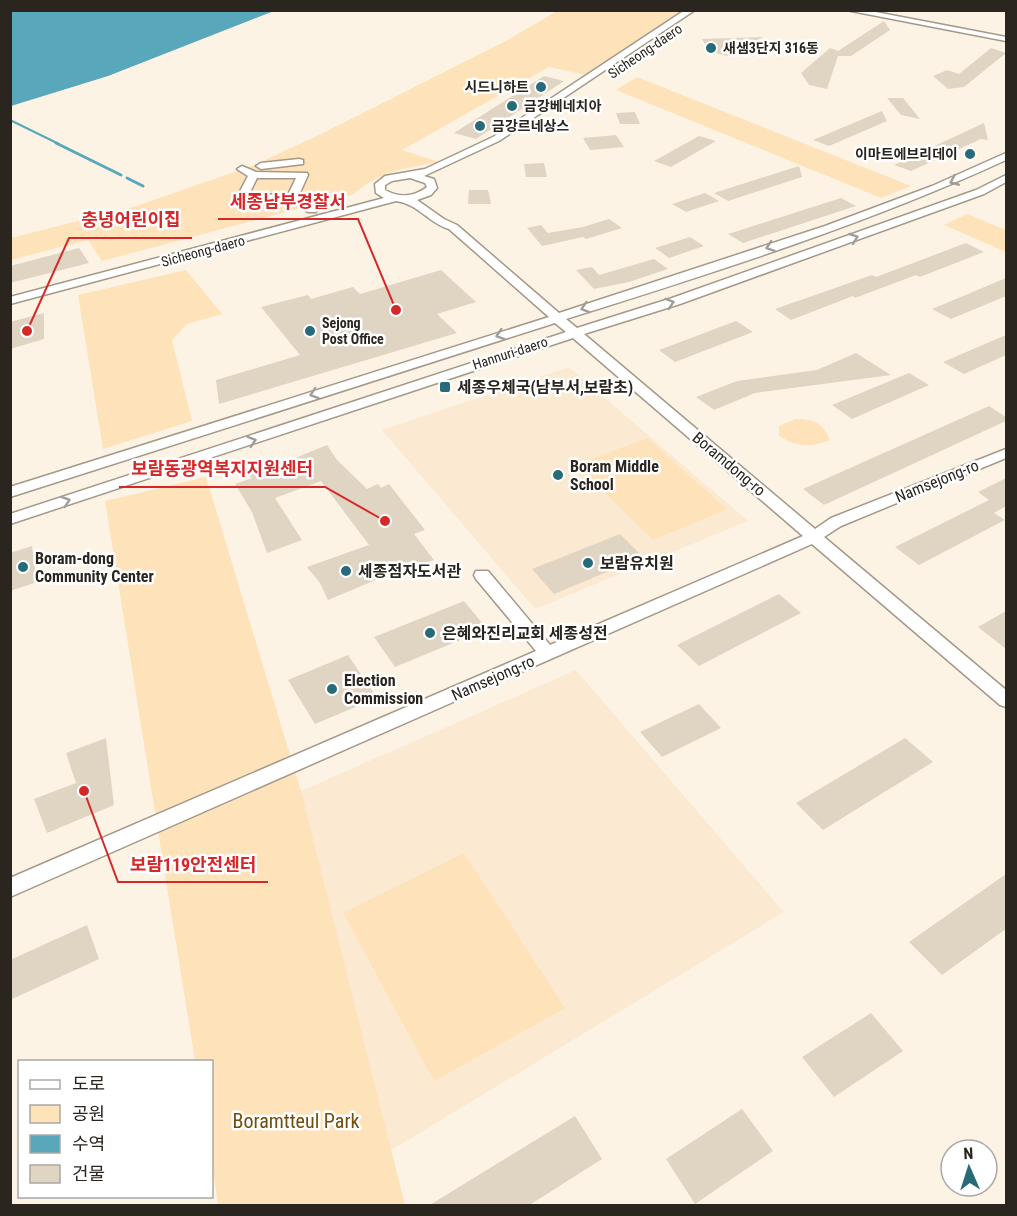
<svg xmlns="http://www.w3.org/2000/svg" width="1017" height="1216" viewBox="0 0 1017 1216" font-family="'Roboto Condensed','Noto Sans KR',sans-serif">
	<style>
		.built { fill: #fbead1 }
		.green { fill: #fee2ba }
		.water { fill: #59a7bb }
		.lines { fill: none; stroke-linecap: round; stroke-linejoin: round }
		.stream-far1 { stroke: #59a7bb; stroke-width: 2 }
		.stream { stroke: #59a7bb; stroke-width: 3 }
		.building { fill: #e0d4c3 }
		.minor-casing { stroke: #a49988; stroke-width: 3 }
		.minor { fill: #fff; fill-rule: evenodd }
		.oneway { stroke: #9f9d9a }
		.poi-dot { fill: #276b7b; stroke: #fff; stroke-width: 2 }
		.labels { text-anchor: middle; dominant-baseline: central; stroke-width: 5; stroke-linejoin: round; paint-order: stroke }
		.far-poi-label { font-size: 14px; font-weight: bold; fill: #2a261f; stroke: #fff; text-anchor: start }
		.far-street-label { font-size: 14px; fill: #2a261f; stroke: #fff }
		.poi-label { font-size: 16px; font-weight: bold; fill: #2a261f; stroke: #fff; text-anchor: start }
		.street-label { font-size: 16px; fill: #2a261f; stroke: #fff }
		.near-park-label { font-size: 20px; fill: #724e0c; stroke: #fff }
		.leader { fill: none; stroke: #d62828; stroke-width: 2 }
		.callout-dot { fill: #d62828; stroke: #fff; stroke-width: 2 }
		.callout-label { font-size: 18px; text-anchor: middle; font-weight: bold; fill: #d62828; stroke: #fff; stroke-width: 5; stroke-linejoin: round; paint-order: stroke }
	</style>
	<rect width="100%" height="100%" fill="#fdf3e5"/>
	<path class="built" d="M569 367 748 521 535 609 382 430Z
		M576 670 784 912 390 1151 301 791Z"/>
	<path class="green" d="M557 11H684L586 75 549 67 402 150 439 162C407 168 379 171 354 194L102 261 88 240 11 260V238L133 207 252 166 319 135 504 42Z
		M637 77 911 186 881 198 616 90Z
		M967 214 1006 230V252L944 225Z
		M186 270 222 314 187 324 172 340 192 421 103 449 78 295Z
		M795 419C813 419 823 422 830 440 810 448 797 447 779 436V426Z
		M647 438 727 509 653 540 576 465Z
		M206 477 301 791 405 1205H218L212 1163V1062L195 1061 105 501Z
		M464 853 565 1008 434 1081 343 913Z"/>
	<path class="water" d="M11 10H274V11L108 76 11 106Z"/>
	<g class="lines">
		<path class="stream-far1" d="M10 120 59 144"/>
		<path class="stream" d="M56 143 121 175
			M127 178 143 186"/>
	</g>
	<path class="building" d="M884 21 890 30 851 56H838L827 89 809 85 801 73 830 48 838 51Z
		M763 37 727 56 709 51 702 39Z
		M991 48 1006 53 964 87 948 89 933 76 947 70 959 74Z
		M544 76 564 81 476 139 454 133Z
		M887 98H903L920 119 901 115Z
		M882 111 887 121 829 146 813 140Z
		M635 112 640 124H620L616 113Z
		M984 123 988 140 981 139 911 171 894 165Z
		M616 135 624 147 590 150 583 138Z
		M699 136 716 141 671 167 654 161Z
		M544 163 547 177H526L524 164Z
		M799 166 802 177 728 201 714 193Z
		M469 190H488L491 204H468Z
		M705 193 719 201 686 212 672 204Z
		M841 198 856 206 743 243 728 234Z
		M609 219 622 228 586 239 583 237 542 246 527 228 541 225 548 233 583 227Z
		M690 237 704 246 669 258 655 248Z
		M966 243 984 252 920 277 916 275 855 298 853 296 791 320 775 309 872 275 876 277Z
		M79 248 89 263 10 283V266Z
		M654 259 668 269 629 282 594 289 576 270 592 267 599 275Z
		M441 270 476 302 437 314 457 333 219 404 216 380 300 355 261 307 308 295 311 299 353 287 360 294Z
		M1006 278V296L951 319 932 309Z
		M44 313V339L10 349V322Z
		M736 321 753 332 675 362 659 350Z
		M1006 335V355L964 374 943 362Z
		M856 353 891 375 755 393 714 410 696 397 737 381 817 370Z
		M909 373 929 385 852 419 832 405Z
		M989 406 1006 417V421L824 505 803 489Z
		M327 445 337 460 367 489 378 484 381 488 389 484 425 530 414 534 434 560 385 576 328 600 320 583 307 567 369 545 321 481 275 498 302 540 267 553 252 512 235 484 252 478 246 473 288 461Z
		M1006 478V506L994 513 1005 520 919 565 895 547 989 500 978 492Z
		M620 534 643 557 554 594 532 569Z
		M32 546 37 582 10 591V553Z
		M779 594 801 613 699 666 677 645Z
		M464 601 487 629 395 667 374 637Z
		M1006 611V649L978 627Z
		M348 655 377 698 315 724 288 680Z
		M699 704 721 728 662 757 640 732Z
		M106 738 114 805 47 833 34 799 76 783 66 753Z
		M905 738 933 762 823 830 796 803Z
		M1006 874V929L942 975 909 942Z
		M87 925 99 959 10 1000V960Z
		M871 1013 903 1051 834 1097 802 1057Z
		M742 1109 773 1151 695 1204 666 1159Z
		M575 1116 602 1159 528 1206H428Z"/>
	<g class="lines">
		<g class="minor-casing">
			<path id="minor" d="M685 10H695L499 141 424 176 434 179 437 188 431 195 417 200 444 219 457 225 559 313 825 226 932 186 1006 153V160C865 225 715 272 566 319L577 328 672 298 976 190 1006 175V182L984 194 680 304 584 334 815 529 831 518 1006 449V458L841 526 824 537 1006 690V707L1000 705 812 544 10 897V878L536 651 476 579 474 575 476 571H488L550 645 803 536 573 338 10 524V514L566 332 555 323 10 497V487L549 317 449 229C429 223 418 204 396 201L10 304V297L384 198 376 193 375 184 385 176 425 169 493 137ZM410 178 425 183 427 187C414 197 399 198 385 190V185L392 181Z
				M846 10H865L1006 37V41Z
				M299 159 303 160V164L261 169 256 166 261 163Z
				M242 166 256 172 307 173 308 175 298 197 317 210 316 212H308L290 201 238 199 237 197 248 176 237 169ZM257 178H296L288 195 249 194Z"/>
		</g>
		<use href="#minor" class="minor"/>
	</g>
	<defs><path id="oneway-chevron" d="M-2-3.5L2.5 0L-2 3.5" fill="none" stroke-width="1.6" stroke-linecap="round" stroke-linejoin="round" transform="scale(1.5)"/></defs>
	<g class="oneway">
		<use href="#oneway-chevron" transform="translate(954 181) rotate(157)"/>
		<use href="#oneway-chevron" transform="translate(854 238) rotate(-20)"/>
		<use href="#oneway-chevron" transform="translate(770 247) rotate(161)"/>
		<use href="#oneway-chevron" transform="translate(670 303) rotate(-18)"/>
		<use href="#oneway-chevron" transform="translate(585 308) rotate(163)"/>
		<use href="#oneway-chevron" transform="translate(500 335) rotate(163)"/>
		<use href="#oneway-chevron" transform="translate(314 394) rotate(162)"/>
		<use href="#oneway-chevron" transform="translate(252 441) rotate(-18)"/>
		<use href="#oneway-chevron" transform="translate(66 501) rotate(-18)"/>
	</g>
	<g class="poi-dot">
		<circle cx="711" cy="48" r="6"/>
		<circle cx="541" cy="87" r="6"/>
		<circle cx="512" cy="106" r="6"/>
		<circle cx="480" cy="126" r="6"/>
		<circle cx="970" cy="154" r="6"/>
		<circle cx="310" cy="331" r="6"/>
		<rect x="439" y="381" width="12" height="12" rx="3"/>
		<circle cx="558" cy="475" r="6"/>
		<circle cx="588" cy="563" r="6"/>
		<circle cx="23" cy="567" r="6"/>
		<circle cx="346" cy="571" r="6"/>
		<circle cx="430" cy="633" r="6"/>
		<circle cx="332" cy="689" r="6"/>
	</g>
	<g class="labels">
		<g class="far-poi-label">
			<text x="723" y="48">새샘3단지 316동</text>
			<text x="529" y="87" text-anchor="end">시드니하트</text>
			<text x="524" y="106">금강베네치아</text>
			<text x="492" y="126">금강르네상스</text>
			<text x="958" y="154" text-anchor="end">이마트에브리데이</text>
			<text x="322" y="323">Sejong<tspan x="322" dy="16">Post Office</tspan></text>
		</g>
		<g class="far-street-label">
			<text transform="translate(645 51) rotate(-34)">Sicheong-daero</text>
			<text transform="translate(203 251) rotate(-15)">Sicheong-daero</text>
			<text transform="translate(510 353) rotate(-18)">Hannuri-daero</text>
		</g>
		<g class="poi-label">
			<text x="457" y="387">세종우체국(남부서,보람초)</text>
			<text x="570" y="466">Boram Middle<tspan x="570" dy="18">School</tspan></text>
			<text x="35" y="558">Boram-dong<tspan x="35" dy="18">Community Center</tspan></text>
			<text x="600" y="563">보람유치원</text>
			<text x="358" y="571">세종점자도서관</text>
			<text x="442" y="633">은혜와진리교회 세종성전</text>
			<text x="344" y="680">Election<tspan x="344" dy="18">Commission</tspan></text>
		</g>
		<g class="street-label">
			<text transform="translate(729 464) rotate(40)">Boramdong-ro</text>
			<text transform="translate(937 481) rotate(-22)">Namsejong-ro</text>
			<text transform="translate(493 678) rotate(-24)">Namsejong-ro</text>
		</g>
		<g class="near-park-label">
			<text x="296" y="1121">Boramtteul Park</text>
		</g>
	</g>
	<path class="leader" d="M396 310L358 219H218M27 331L69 238H192M385 521L325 487H119M84 791L118 882H268"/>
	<g class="callout-dot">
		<circle cx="396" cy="310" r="6"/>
		<circle cx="27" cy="331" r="6"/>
		<circle cx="385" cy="521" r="6"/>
		<circle cx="84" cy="791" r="6"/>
	</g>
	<g class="callout-label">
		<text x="288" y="208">세종남부경찰서</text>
		<text x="131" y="226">충녕어린이집</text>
		<text x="222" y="475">보람동광역복지지원센터</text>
		<text x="193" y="871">보람119안전센터</text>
	</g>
	<rect width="1017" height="1216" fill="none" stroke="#2a261f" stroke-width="24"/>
	<rect x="18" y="1060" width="195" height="138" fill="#ffffff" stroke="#aaa8a5" stroke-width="1.5"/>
	<rect x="30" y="1080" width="30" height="9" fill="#ffffff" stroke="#aaa8a5" stroke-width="1.5"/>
	<text x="72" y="1090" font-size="18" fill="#2a261f">도로</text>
	<rect x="30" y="1105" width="30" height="18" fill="#fee2ba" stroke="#aaa8a5" stroke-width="1.5"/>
	<text x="72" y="1120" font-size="18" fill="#2a261f">공원</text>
	<rect x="30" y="1135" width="30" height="18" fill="#59a7bb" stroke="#aaa8a5" stroke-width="1.5"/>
	<text x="72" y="1150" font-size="18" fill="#2a261f">수역</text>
	<rect x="30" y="1165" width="30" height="18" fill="#e0d4c3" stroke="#aaa8a5" stroke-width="1.5"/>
	<text x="72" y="1180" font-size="18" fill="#2a261f">건물</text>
	<g transform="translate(969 1168) rotate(357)"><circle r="28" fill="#ffffff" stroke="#aaa8a5" stroke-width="1.5"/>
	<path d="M0-4.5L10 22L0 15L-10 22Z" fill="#276b7b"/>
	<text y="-9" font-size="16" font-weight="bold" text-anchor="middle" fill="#2a261f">N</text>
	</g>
</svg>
